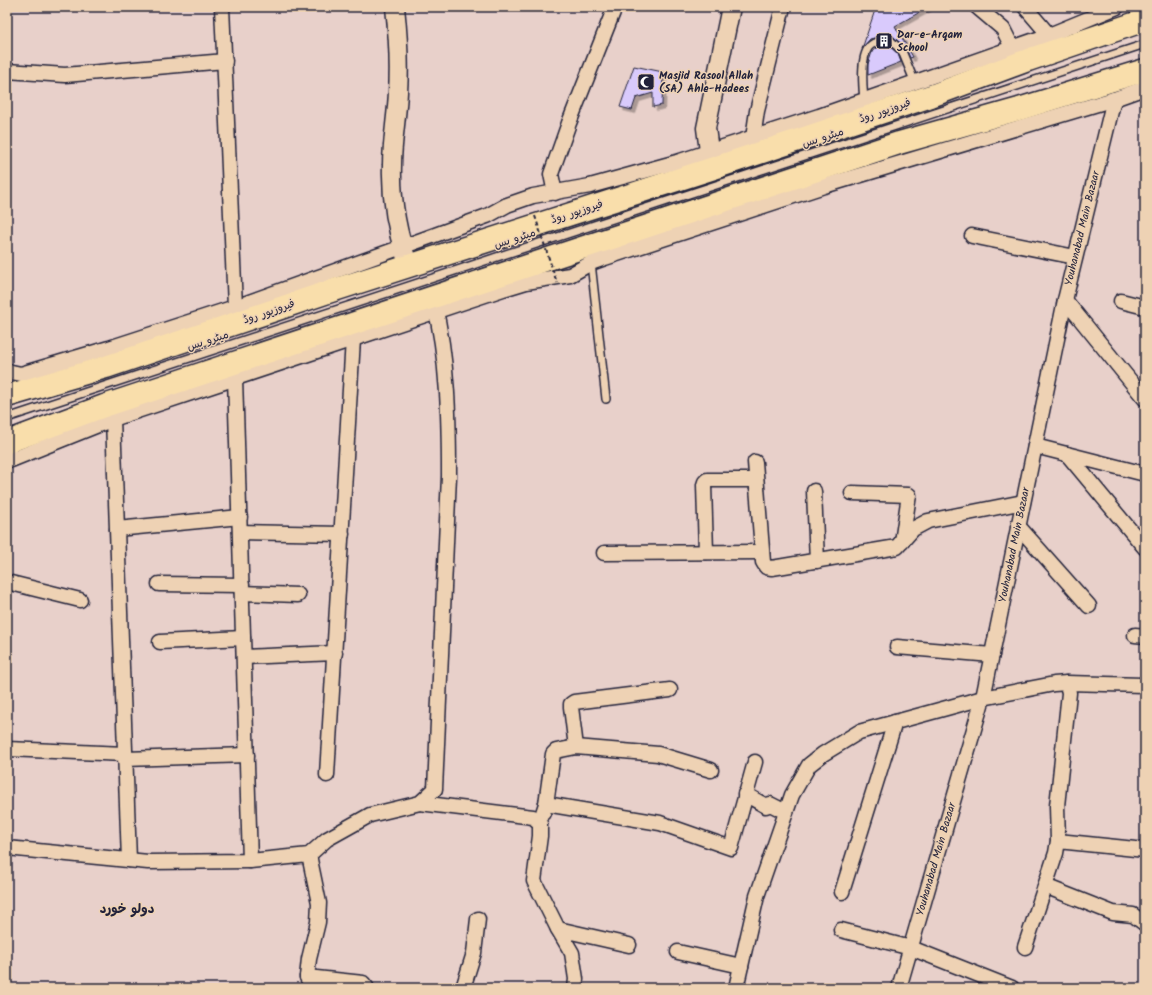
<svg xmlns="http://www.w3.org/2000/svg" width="1152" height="995" viewBox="0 0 1152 995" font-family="Kalam,'Playpen Sans Arabic',sans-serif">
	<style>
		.building { fill: #d9cafc; stroke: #22223b; filter: url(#shadow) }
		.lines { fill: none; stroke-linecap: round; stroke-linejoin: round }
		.service-casing { stroke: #22223b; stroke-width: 10 }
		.minor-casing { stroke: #22223b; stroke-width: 17 }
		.tertiary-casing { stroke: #22223b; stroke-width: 21 }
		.primary-casing { stroke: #22223b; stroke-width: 25 }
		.service { stroke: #eed2b4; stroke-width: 7 }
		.minor { stroke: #eed2b4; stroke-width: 14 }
		.tertiary { stroke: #eed2b4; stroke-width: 18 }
		.primary { stroke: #f9deab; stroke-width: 22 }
		.path-bridge { stroke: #22223b; stroke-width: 2; stroke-dasharray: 4 3; stroke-linecap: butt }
		.labels { text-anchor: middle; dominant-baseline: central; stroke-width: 3; stroke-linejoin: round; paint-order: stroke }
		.poi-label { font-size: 11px; font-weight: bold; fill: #22223b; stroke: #eed2b4; text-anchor: start }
		.street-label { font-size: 11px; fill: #22223b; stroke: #eed2b4 }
		.quarter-label { font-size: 13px; font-weight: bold; fill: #22223b; stroke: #eed2b4 }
	</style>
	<defs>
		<filter id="shadow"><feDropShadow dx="3.5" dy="3.5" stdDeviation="0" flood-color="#0004"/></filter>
	</defs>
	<rect width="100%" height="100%" fill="#e8d0ca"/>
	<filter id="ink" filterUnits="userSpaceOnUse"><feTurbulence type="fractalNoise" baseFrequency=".025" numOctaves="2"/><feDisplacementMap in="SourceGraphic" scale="8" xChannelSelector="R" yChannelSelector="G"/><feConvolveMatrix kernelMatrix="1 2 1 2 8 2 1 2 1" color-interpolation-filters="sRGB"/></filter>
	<g filter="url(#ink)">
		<path class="building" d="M876 7H929L895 26 913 57 910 58 906 48 890 34 870 39 862 49Z
			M887 44 898 54 901 62 868 75V64L872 52 877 48Z
			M634 66 663 72 662 105 653 107V93L636 98 632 110 620 107Z"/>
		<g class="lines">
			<g class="service-casing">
				<path id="service" d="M864 101C863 88 859 54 871 45 875 42 883 40 889 39L902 51 915 83
					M591 263 606 399
					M7 418 1145 44"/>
			</g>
			<g class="minor-casing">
				<g id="minor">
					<path d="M222 7 235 307 237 315"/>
					<path d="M977 7 1003 29 1012 47"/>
					<path d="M1025 7 1049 35"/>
					<path d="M7 71 65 75 225 61"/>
					<path d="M753 138 757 111 783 7"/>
					<path d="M555 193 551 174 569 123 615 7"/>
					<path d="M972 236 1075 257"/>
					<path d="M1065 300 1145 399"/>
					<path d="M1121 301 1145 307"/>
					<path d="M233 370 235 378 250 861"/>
					<path d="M7 371 21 374 109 348 235 307 402 247 487 216 507 205 533 196 590 186 677 162 819 116 1049 35 1117 7"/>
					<path d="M113 419 129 860"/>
					<path d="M7 442 11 460 113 419 503 289 526 282 570 275 591 263 605 258 824 186 1114 99 1145 88"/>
					<path d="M1035 446 1145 474"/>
					<path d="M1067 454 1145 548"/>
					<path d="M755 462 763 562 766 567 772 568 897 547 913 529 928 521 1023 502"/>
					<path d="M814 491 817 561"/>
					<path d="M852 493 909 495 902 542"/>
					<path d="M1018 526 1089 606"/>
					<path d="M117 529 240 517"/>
					<path d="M240 532 342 534"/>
					<path d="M706 552 704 485 705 482 707 480H756"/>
					<path d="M604 553 762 552"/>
					<path d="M7 582 80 600"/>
					<path d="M159 584 242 585"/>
					<path d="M242 593 298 595"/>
					<path d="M1135 635 1145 636"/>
					<path d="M160 642 243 638"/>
					<path d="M897 647 992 655"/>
					<path d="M244 657 335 653"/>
					<path d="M1067 683 1143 685"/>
					<path d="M576 747 571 707V704L574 702 670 690"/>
					<path d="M7 749 125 754"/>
					<path d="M125 759 247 755"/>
					<path d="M327 775 353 339"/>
					<path d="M745 794 766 806 770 804 786 812"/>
					<path d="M420 803 533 817 540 823V836L534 881 558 929 572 953 576 979 575 988"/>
					<path d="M546 804 660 823 731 848 755 762"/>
					<path d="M543 813 546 804 553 754 556 751 576 747 658 754 711 770"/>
					<path d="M1058 841 1145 850"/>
					<path d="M7 848 148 862 250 861 309 855 327 839 370 815 420 803 435 789 449 476C449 420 448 358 434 303"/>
					<path d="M309 855 319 903 318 922 309 959 307 977 312 988"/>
					<path d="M1045 886 1113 913 1133 915 1145 924"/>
					<path d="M842 892 895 722"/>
					<path d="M558 929 629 945"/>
					<path d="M841 930 911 948 1012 988"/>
					<path d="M678 952 741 966"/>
					<path d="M307 977 363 983 367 988"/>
					<path d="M463 988 474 953 478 919"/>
					<path d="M736 988 757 896 792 795 809 765 823 754 859 732 983 698 1054 684 1067 683 1069 693 1057 806 1058 841 1056 853 1025 947"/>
					<path id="s1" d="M899 988 983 698 1065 300 1114 99"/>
				</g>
			</g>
			<g class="tertiary-casing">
				<path id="tertiary" d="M395 7C398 35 400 63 398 92 397 116 392 141 392 165 391 199 397 234 409 266
					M714 168 709 151 706 128 731 7"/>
			</g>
			<g class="primary-casing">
				<path id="primary" d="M7 396 106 367 331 291 714 168 931 96 1028 60 1145 20
					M7 442 104 406 899 143 1019 109 1145 70"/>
			</g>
			<use href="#service" class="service"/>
			<use href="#minor" class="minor"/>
			<use href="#tertiary" class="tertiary"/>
			<use href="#primary" class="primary"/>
			<path class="path-bridge" d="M535 216 557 283"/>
		</g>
	</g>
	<defs>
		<g id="building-square" transform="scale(0.9)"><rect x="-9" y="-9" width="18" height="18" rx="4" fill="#22223b" stroke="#eed2b4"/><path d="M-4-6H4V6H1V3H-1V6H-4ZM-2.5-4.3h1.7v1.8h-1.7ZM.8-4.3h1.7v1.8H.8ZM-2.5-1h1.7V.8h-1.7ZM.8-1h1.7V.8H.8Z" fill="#fff"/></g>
		<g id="mosque-square" transform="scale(0.9)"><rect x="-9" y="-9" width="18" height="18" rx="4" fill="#22223b" stroke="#eed2b4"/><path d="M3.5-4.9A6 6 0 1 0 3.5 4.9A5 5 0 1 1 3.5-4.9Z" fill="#fff"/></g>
	</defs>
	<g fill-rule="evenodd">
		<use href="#building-square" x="884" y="41"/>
		<use href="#mosque-square" x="646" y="82"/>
	</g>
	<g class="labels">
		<g class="poi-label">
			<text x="897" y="35">Dar-e-Arqam<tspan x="897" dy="13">School</tspan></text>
			<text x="659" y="76">Masjid Rasool Allah<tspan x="659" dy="13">(SA) Ahle-Hadees</tspan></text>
		</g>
		<g class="street-label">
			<text transform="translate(885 111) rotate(-19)">فیروزپور روڈ</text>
			<text transform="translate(823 138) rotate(-18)">میٹرو بس</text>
			<text transform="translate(577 212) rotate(-18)">فیروزپور روڈ</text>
			<text stroke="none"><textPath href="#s1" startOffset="782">Youhanabad Main Bazaar</textPath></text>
			<text transform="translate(515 239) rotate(-18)">میٹرو بس</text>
			<text transform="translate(269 312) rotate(-19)">فیروزپور روڈ</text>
			<text transform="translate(208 341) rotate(-18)">میٹرو بس</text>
			<text stroke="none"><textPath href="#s1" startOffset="458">Youhanabad Main Bazaar</textPath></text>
			<text stroke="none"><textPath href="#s1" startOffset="134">Youhanabad Main Bazaar</textPath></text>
		</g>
		<g class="quarter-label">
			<text x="127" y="909">دولو خورد</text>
		</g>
	</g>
	<rect width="1152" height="995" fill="none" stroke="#eed2b4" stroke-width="24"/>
	<rect x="12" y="12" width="1128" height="971" fill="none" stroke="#22223b" stroke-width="1.5" filter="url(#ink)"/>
</svg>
